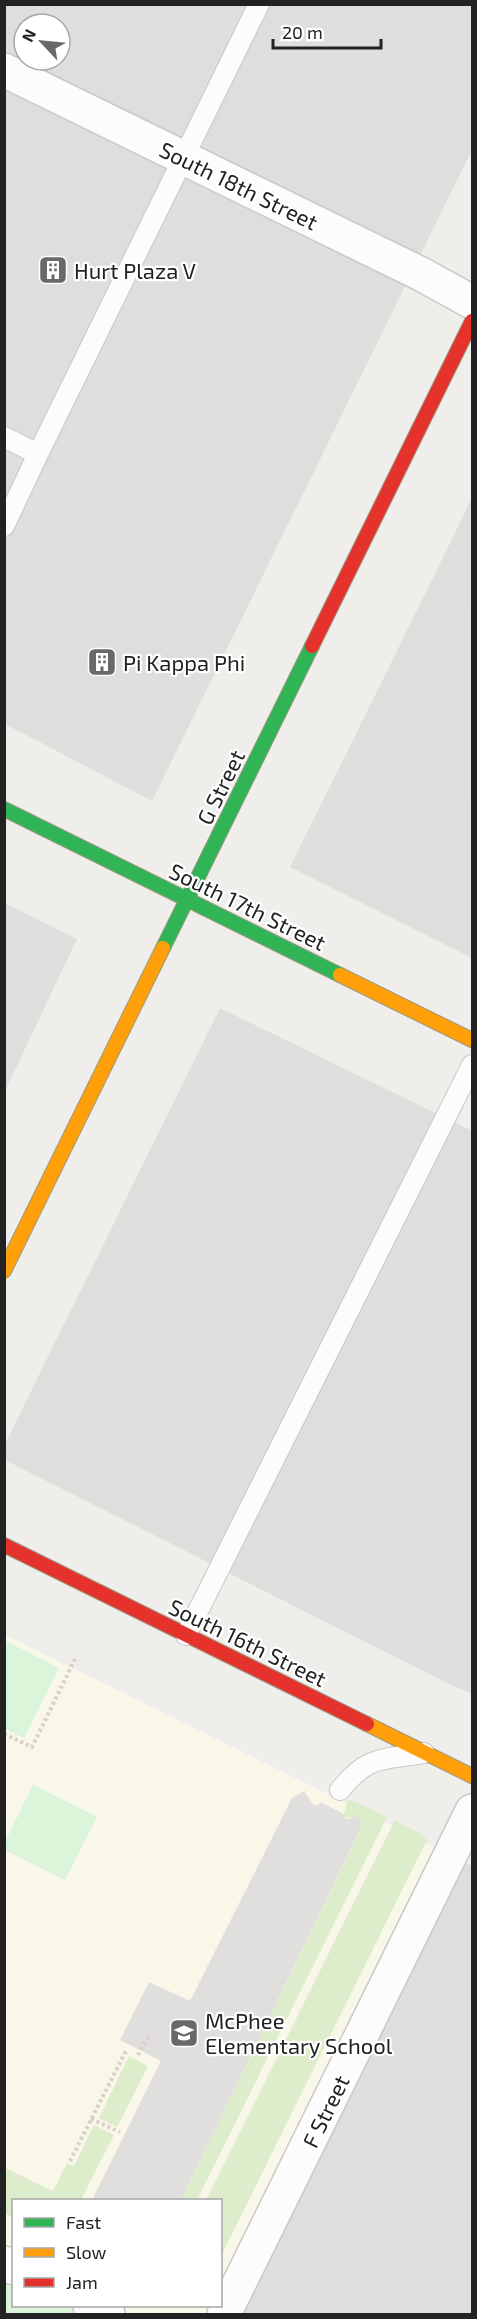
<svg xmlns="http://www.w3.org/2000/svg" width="477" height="2319" viewBox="0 0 477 2319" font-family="'Exo 2',sans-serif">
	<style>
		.residential { fill: #dfdedc; fill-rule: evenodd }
		.education { fill: #f8f7e8 }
		.religious { fill: #dededc }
		.grass { fill: #ddeccb }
		.park { fill: #daf5da }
		.parking { fill: #e0dfde }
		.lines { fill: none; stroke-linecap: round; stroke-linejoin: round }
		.lane-casing { stroke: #c9c8c7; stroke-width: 22 }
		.street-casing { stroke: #c9c8c7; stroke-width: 36 }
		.fast-casing { stroke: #999a82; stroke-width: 16 }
		.slow-casing { stroke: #999a82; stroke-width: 16 }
		.jam-casing { stroke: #999a82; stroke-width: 16 }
		.path { stroke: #dccecd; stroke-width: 4; stroke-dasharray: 3 3; stroke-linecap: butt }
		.lane { stroke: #fdfcfc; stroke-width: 20 }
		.street { stroke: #fdfcfc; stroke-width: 33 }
		.fast { stroke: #30b455; stroke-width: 14 }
		.slow { stroke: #ff9f0a; stroke-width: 14 }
		.jam { stroke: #e5322d; stroke-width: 14 }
		.labels { text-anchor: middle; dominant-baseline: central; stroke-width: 4.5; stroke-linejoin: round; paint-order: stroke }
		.street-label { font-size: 22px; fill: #222; stroke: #fff }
		.poi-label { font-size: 22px; fill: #222; stroke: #fff; text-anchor: start }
	</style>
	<rect width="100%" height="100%" fill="#f0eeeb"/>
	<path class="residential" d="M4 5H472V150L152 801 5 724ZM24 24H60V60H24Z
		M472 498V683L398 649Z
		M5 903 77 939 5 1091Z
		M220 1008 472 1131V1694L447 1683 5 1460 4 1446Z
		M451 1855 472 1866V2314H224Z"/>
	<path class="education" d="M4 1634 451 1855 224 2314H108L90 2306H220V2200H14L13 2268 5 2263Z"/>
	<path class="religious" d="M398 649 472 683V958L290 867Z"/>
	<path class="grass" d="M348 1800 357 1802 387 1817 197 2200H181L360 1831 362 1821 343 1816Z
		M395 1820 421 1834 427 1840 221 2256 220 2200H206Z
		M129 2056 148 2066 117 2127 99 2118Z
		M94 2125 114 2135 81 2200H14L13 2218 5 2213V2168L53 2191 67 2163 74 2166Z"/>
	<path class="park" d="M4 1640 59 1668 24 1738 5 1729Z
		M33 1785 97 1817 65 1880 5 1850V1842Z
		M4 2263 13 2268 14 2306H90L108 2314H5Z"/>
	<path class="parking" d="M239 287 257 295 250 314 249 326 195 438 126 403 89 477 52 458 122 316 204 355Z
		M4 305 74 339 46 396 5 376Z
		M49 464 100 490 67 554 16 529Z
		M44 577 61 586 26 657 39 663 15 715 9 720 4 718 5 623 22 621Z
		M437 594 472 612V795L449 844 428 834 413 864 351 831 426 673 402 661Z
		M241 1028 430 1123 403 1181 213 1087Z
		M242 1297 325 1338 291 1407 208 1367Z
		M304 1791 314 1806 322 1803 342 1813 345 1818 349 1819 357 1816 362 1821V1826L181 2200H92L161 2061 120 2040 149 1982 190 2001 292 1798Z"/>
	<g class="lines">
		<g class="lane-casing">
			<path id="lane" d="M4 437 38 454
				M4 526 38 454 259 4
				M186 1635 472 1065
				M340 1790C368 1755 382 1760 424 1753"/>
		</g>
		<g class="street-casing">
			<path id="street" d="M4 70 421 274 472 302
				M4 2263 14 2268
				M90 2306 108 2314
				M224 2314 472 1811"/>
		</g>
		<g class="fast-casing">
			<path id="fast" d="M4 809 340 975
				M163 948 312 646"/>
		</g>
		<g class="slow-casing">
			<path id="slow" d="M340 975 472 1040
				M4 1271 163 948
				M367 1724 472 1776"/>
		</g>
		<g class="jam-casing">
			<path id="jam" d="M312 646 472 321
				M4 1545 367 1724"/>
		</g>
		<path class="path" d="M4 1734 32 1747 75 1659
			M138 2055 150 2034
			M91 2119 120 2132
			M70 2161 127 2049"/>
		<use href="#lane" class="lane"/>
		<use href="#street" class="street"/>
		<use href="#fast" class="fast"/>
		<use href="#slow" class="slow"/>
		<use href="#jam" class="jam"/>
	</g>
	<defs>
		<g id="building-square" transform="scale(1.5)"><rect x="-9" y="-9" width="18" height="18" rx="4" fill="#6a6968" stroke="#fff"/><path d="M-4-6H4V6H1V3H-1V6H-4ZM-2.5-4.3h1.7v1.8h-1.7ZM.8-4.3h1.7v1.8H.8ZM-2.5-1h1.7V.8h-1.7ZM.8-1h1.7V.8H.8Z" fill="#fff"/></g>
		<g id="school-square" transform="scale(1.5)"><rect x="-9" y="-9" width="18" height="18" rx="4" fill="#6a6968" stroke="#fff"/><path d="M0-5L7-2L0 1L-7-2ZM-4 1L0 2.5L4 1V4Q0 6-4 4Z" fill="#fff"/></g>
	</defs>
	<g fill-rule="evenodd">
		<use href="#building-square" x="53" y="270"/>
		<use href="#building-square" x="102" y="662"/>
		<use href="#school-square" x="184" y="2033"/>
	</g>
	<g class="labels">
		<g class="street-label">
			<text transform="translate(239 185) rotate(26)">South 18th Street</text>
			<text transform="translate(220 787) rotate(-64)">G Street</text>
			<text transform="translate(248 906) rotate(26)">South 17th Street</text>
			<text transform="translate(248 1642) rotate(26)">South 16th Street</text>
			<text transform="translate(325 2111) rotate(-64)">F Street</text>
		</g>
		<g class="poi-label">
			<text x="74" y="270">Hurt Plaza V</text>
			<text x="123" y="662">Pi Kappa Phi</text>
			<text x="205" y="2020">McPhee<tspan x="205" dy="25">Elementary School</tspan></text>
		</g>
	</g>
	<rect width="477" height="2319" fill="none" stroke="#222222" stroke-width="12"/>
	<rect x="12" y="2199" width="210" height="108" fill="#ffffff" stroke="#a7a7a7" stroke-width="1.5"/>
	<rect x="24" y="2218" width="30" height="9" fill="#30b455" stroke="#a7a7a7" stroke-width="1.5"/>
	<text x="66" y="2229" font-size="18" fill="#222222">Fast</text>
	<rect x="24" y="2248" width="30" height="9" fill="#ff9f0a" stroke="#a7a7a7" stroke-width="1.5"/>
	<text x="66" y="2259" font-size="18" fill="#222222">Slow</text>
	<rect x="24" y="2278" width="30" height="9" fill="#e5322d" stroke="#a7a7a7" stroke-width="1.5"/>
	<text x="66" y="2289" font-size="18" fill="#222222">Jam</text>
	<g transform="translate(42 42) rotate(296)"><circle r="28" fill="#ffffff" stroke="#a7a7a7" stroke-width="1.5"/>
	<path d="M0-4.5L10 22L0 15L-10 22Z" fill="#6a6968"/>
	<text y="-9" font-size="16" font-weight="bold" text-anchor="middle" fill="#222222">N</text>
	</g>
	<path d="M273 39v9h108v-9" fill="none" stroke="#222222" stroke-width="3"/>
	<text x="282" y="39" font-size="18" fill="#222222" stroke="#ffffff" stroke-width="4.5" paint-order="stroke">20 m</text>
</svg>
